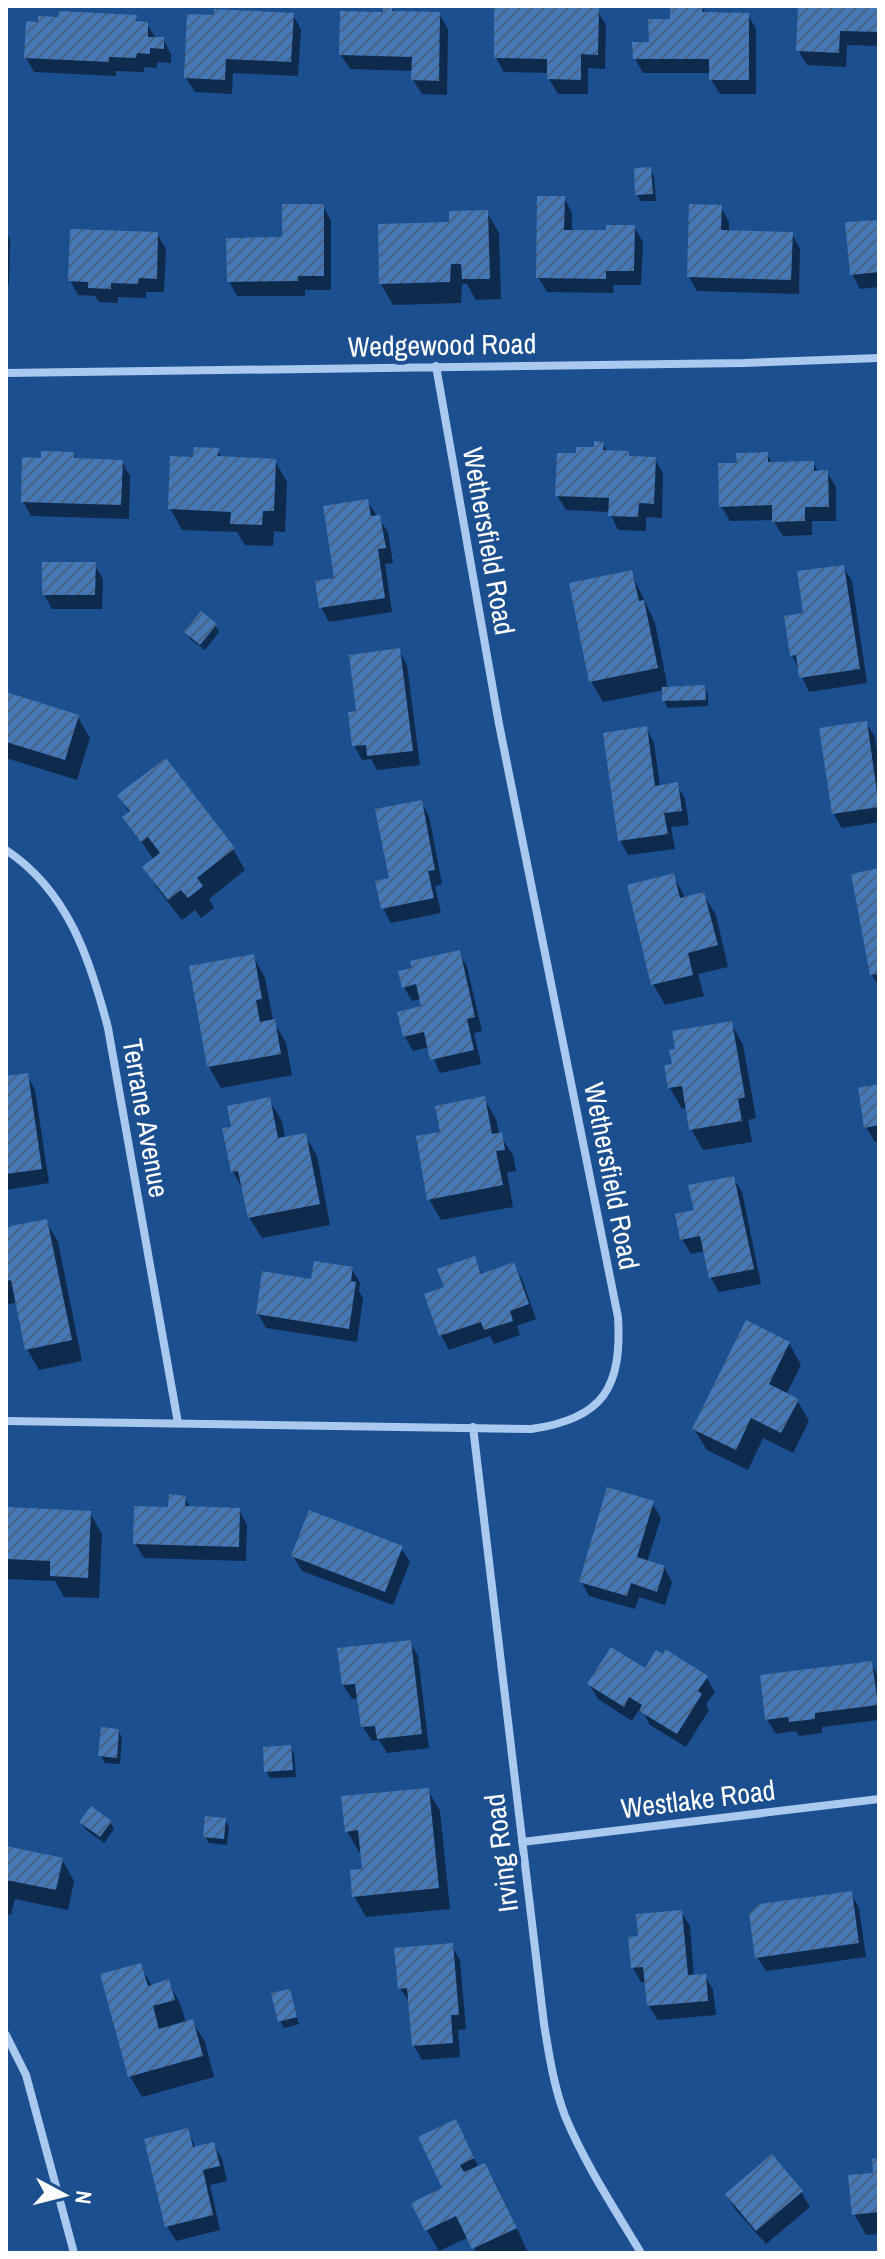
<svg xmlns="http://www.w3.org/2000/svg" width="885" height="2259" viewBox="0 0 885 2259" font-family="'Archivo Narrow',sans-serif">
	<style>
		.shadow { fill: #0007 }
		.building { fill: url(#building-hatch) }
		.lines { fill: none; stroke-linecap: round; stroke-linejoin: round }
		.minor { stroke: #a9c9ee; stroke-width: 8 }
		.labels { text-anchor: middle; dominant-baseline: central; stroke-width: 8; stroke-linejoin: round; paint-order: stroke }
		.street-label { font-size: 28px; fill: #fff; stroke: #1b4f8f }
	</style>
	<defs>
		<pattern id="building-hatch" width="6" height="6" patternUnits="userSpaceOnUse" patternTransform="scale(2)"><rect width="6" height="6" fill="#4478b7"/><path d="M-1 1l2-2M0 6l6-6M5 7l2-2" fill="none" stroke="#486282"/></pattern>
	</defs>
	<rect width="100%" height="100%" fill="#1b4f8f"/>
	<path class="shadow" d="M800 6H879V46L847 45 846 67 807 65 798 50Z
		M391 7 395 13 439 14 448 29 447 95 422 94 413 80 414 71 350 69 341 55Z
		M701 7 706 14 748 15 756 29V94H720L711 79V73H643L635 58 672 21Z
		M597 10 606 25 605 69 588 68V94H558L549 79V73L504 72 496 58Z
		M293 15 301 30 298 76 233 73 232 94 195 92 186 78Z
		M135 17 139 23 147 24 156 39H163L171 54V63L157 62V68L144 67V72L116 71V76L34 72 26 58Z
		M650 169 654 176 656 201H641L637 195Z
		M564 198 572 213V232H608L634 227 643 242 641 285H613L614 293 547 292 538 277Z
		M323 206 331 221V290H305V296H237L229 281Z
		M721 207 729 222V233L792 234 800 249 799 294 697 291 689 277Z
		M487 212 499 233 501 299 476 300 467 284H462L461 303 393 305 381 284 451 224Z
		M879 222V287L860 289 852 274Z
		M6 232 10 239 9 285H6Z
		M157 234 166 249 164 292H146V298L118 297V303L99 302 95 296 78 295 70 280Z
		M603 444 608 453H628L631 458 655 459 663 474 662 518 646 517V531L618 530 610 512 566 510 557 495 578 456 596 449Z
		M217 450 222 458 275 461 287 482 285 532 274 531 273 546 245 545 237 532 182 530 170 508 195 459Z
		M73 454 77 460 122 462 130 476 129 519 31 516 23 501 43 460Z
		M767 454 772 464 813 463 819 473 827 472 836 487V521H812V535L783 536 773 520 730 521 721 506 739 465Z
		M367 501 388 532 393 563 385 564 392 612 329 622 321 607 336 579Z
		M94 564 103 579 102 609H52L44 594Z
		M843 567 852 581 867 683 809 692 792 655 806 614Z
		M631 572 655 623 668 689 704 687 708 694V706L668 708 664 701V690L603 702 591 681Z
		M215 625 219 632 205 650 190 639 187 632Z
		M399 650 407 665 420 765 377 770 371 759 362 760 354 745Z
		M6 695 78 717 90 738 77 780 6 758Z
		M866 723 875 737 879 765V822L842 828 834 814Z
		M646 728 654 743 660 787 677 785 685 799 689 825 671 827 675 849 628 855 620 840Z
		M165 761 233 849 245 870 209 899 214 908 201 918 195 910 182 920 157 888 145 867 154 860 125 817 130 814 119 795Z
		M421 802 429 816 442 884 435 886 441 913 391 923 383 908Z
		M879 870V987L872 975Z
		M673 875 686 899 703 894 716 915 728 967 698 974 704 996 665 1005 653 984Z
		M459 952 467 967 482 1031 474 1033 481 1064 440 1073 429 1047 413 1051 405 1037 400 1013 424 1008 421 999 412 1001 404 987 415 969Z
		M253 956 265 978 273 1020 286 1043 292 1075 221 1088 209 1067Z
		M731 1023 743 1045 756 1118 748 1120 752 1142 703 1150 691 1129 687 1108 682 1109 670 1088 674 1066Z
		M27 1075 35 1090 49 1183 6 1190V1078Z
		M879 1086V1141L875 1142 866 1127Z
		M484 1098 496 1119 499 1134 513 1155 516 1171 507 1172 513 1207 441 1220 429 1199 442 1133Z
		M269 1100 282 1121 285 1139 305 1135 317 1156 330 1225 262 1238 249 1217 245 1193 233 1172V1128Z
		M733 1178 742 1192 761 1284 719 1292 711 1278 705 1251 691 1254 682 1239 696 1211Z
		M46 1221 58 1242 82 1361 39 1370 27 1349 18 1302 6 1305V1229Z
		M474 1258 483 1275 513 1265 522 1279 536 1319 517 1326 520 1335 494 1344 490 1336 449 1350 441 1335Z
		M352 1269 360 1283 359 1291 363 1298 357 1342 266 1328 258 1314 313 1281Z
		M789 1343 801 1365 786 1395 797 1400 809 1421 793 1453 763 1438 748 1470 707 1450 694 1429Z
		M185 1498 191 1509 239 1510 247 1525 246 1561 144 1558 135 1543 170 1509Z
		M652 1503 661 1518 647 1562 664 1567 672 1582 665 1605 639 1597 635 1609 589 1596 581 1581Z
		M6 1509 90 1513 102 1534 99 1598 64 1597 55 1581 6 1579Z
		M401 1548 410 1562 393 1605 302 1571 293 1556Z
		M410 1642 418 1656 429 1748 387 1753 379 1740 372 1741 363 1727 359 1698 352 1699 343 1685Z
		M871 1663 879 1678V1720L822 1727V1733L799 1736 796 1731 776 1734 767 1719Z
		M706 1677 715 1692 706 1704 709 1710 686 1747 650 1725 644 1714 638 1711 632 1721 598 1699 589 1684Z
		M118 1731 122 1737 120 1764 105 1763 101 1756Z
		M290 1747 294 1754 296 1777 270 1778 266 1771Z
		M428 1790 440 1811 450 1909 366 1917 354 1896 364 1871 362 1852H359L347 1831Z
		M225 1820 229 1826 227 1845 209 1843 205 1836Z
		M82 1822H110L114 1829 104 1843 85 1829Z
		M6 1848 62 1860 74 1881 68 1910 15 1899 11 1915 6 1914Z
		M851 1893 859 1908 866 1957 766 1971 757 1957Z
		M681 1912 690 1926 694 1977 705 1976 713 1990 716 2015 658 2020 649 2006 647 1982H641L633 1968 640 1938Z
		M451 1945 460 1960 466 2029 458 2030 460 2057 422 2060 414 2046 410 2003 400 1988Z
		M140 1965 152 1986 168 1982 180 2003 186 2023 192 2021 205 2042 214 2077 142 2097 130 2076Z
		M289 1991 299 2024 284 2028 280 2021Z
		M455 2122 479 2168 485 2165 497 2186 527 2250 521 2253H477L469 2237 439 2251 427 2230 414 2203 445 2189Z
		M187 2130 196 2148 213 2144 222 2159 227 2181 210 2185 220 2230 176 2241 167 2226Z
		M879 2160V2234L866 2235 854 2214 875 2175Z
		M801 2192 810 2207 766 2244 735 2209 727 2194Z"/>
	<path class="building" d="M383 6H393L392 11 440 12 439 81 411 80 412 57 339 55 340 11 383 12Z
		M670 6H702V12L749 13V80H709V59H633L632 42H649L648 19H670Z
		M798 6H879V32L840 31 839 53 796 51Z
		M494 7 599 8 598 55 581 54V80L547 79V59L494 58Z
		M214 9 294 13 291 62 226 59 225 80 184 78 187 14 214 15Z
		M59 11 137 15 136 21 148 22V37H164V49L150 48V54L137 53 136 58 109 57V62L24 58 26 21 38 22V16L58 17Z
		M651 167 653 194 635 195 634 168Z
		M537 196H565L564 230H606V225H635L634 271H606V279L536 278Z
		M282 204H324V276H298V281L227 282 226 238 282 237Z
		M689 204 722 205 721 230 793 232 791 280 687 277Z
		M488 210 490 279H462L461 264H451L450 282 379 284 378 224 449 222V211Z
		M879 220V272L850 275 845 222Z
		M70 229 158 232 157 279 139 278 138 284 111 283V289L88 288V282L68 281Z
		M594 441 604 442 603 450 629 451V456L656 457 654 504 639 503 638 517 608 516 609 498 555 496 557 453H576V447H594Z
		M194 447 219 448 218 456 276 459 274 511H263L262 525 230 524 231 512 168 509 170 456 193 457Z
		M41 451 74 452V458L123 460 121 505 21 502 22 457 41 458Z
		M768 452V462L814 461V471L828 470 829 507H805V521L772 522V505L719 507 718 463H737L736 453Z
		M368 499 371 516 380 515 386 548 378 549 385 598 319 608 315 581 334 578 323 506Z
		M42 562H96L95 595H42Z
		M844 565 860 669 799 678 796 655 790 656 784 616 803 613 797 571Z
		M632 570 639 601 644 600 658 668 589 682 569 583Z
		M201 611 217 624 200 645 184 632Z
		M400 648 413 751 367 756 366 745 352 746 348 712 356 711 349 655Z
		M705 685 706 700 662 701V687Z
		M6 692 79 715 65 760 6 742Z
		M867 721 879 807 832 814 819 728Z
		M647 726 655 786 678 782 682 811 664 813 668 834 618 841 603 733Z
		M166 758 235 848 197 878 203 886 188 898 181 890 168 900 142 867 160 853 148 837 141 842 122 817 130 811 117 795Z
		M422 800 435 870 428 871 434 898 381 909 375 881 389 878 375 809Z
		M879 868V974L870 975 851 874Z
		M674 873 680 898 704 892 718 945 688 953 693 975 651 985 627 885Z
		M460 950 475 1017 467 1019 474 1050 430 1060 424 1032 403 1037 397 1012 421 1006 416 984 402 988 398 971 412 968 410 961Z
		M254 954 262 999 256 1000 260 1022 275 1019 281 1054 207 1067 189 966Z
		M732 1021 745 1097 738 1099 742 1121 689 1130 682 1086 668 1088 664 1065 672 1064 669 1050 675 1049 672 1031Z
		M28 1073 42 1169 6 1174V1076Z
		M879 1084V1125L864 1128 858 1088Z
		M485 1096 492 1134 502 1132 505 1150 496 1151 503 1185 427 1200 416 1136 440 1132 435 1106Z
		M270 1097 278 1138 306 1133 320 1204 248 1218 238 1171 231 1172 222 1128 231 1127 227 1106Z
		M734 1176 754 1269 709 1278 700 1236 680 1240 675 1214 694 1210 688 1185Z
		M47 1219 72 1340 25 1350 11 1280 6 1281V1227Z
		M475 1256 481 1274 514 1262 529 1304 510 1311 513 1321 484 1330 481 1322 439 1336 424 1294 444 1287 437 1269Z
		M314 1261 353 1267 351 1281 356 1282 349 1329 256 1314 262 1271 311 1279Z
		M746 1320 790 1342 769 1384 799 1399 781 1433 751 1418 736 1450 692 1429Z
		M607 1487 654 1501 637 1557 665 1566 657 1592 631 1583 627 1596 579 1582Z
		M169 1494 186 1496 185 1506 240 1508 239 1547 133 1544 134 1506 168 1507Z
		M6 1507 91 1511 88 1578 50 1576V1561L6 1559Z
		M309 1510 403 1546 385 1592 291 1556Z
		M411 1640 422 1734 377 1739 375 1726 361 1727 355 1684 342 1685 337 1648Z
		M611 1647 645 1668 656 1650 663 1654 665 1649 708 1676 698 1691 702 1694 677 1734 639 1711 642 1705 629 1697 624 1707 587 1684Z
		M872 1661 878 1705 815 1713V1719L789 1722 788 1717 765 1720 760 1675Z
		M101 1727 119 1729 117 1758 98 1756Z
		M291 1745 293 1770 264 1772 263 1747Z
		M429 1788 439 1888 352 1897 350 1870 362 1869 358 1830 345 1832 341 1796Z
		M91 1806 112 1821 100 1837 79 1822Z
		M205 1816 226 1818 224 1839 203 1837Z
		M6 1846 63 1858 56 1890 6 1880Z
		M852 1891 859 1943 755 1958 749 1914 760 1904Z
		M682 1910 688 1975 706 1974 708 2001 647 2006 643 1967 631 1968 628 1937 638 1936 636 1914Z
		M453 1943 459 2015H451L453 2043 412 2046 407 1988 398 1989 394 1948Z
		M141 1963 148 1986 169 1979 175 2000 153 2006 159 2029 193 2019 203 2056 128 2077 100 1974Z
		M290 1989 297 2017 278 2022 271 1993Z
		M456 2119 474 2158 460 2165 464 2172 485 2163 517 2228 472 2249 456 2216 425 2231 411 2203 442 2188 418 2137Z
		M188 2128 193 2147 214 2142 220 2166 203 2170 213 2215 165 2227 144 2139Z
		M772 2154 803 2191 756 2231 725 2194Z
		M879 2158V2212L852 2215 848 2175 873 2173 872 2159Z"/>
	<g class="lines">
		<path class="minor" d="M6 373 744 363 879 358
			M6 850C68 891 90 959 108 1028L178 1423
			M6 1421 531 1429C604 1419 622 1387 618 1317L499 724 436 366
			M473 1427 544 2024C549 2055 554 2087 565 2116 585 2164 614 2208 641 2253
			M522 1842 879 1799
			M6 2035 26 2075 74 2253"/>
	</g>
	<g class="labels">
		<g class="street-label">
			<text transform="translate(442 345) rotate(-1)">Wedgewood Road</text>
			<text transform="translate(489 541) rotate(80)">Wethersfield Road</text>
			<text transform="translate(146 1118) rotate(80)">Terrane Avenue</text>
			<text transform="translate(612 1176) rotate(79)">Wethersfield Road</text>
			<text transform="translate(698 1799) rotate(-7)">Westlake Road</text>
			<text transform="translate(501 1853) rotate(-97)">Irving Road</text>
		</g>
	</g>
	<rect width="885" height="2259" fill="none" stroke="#ffffff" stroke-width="16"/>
	<g transform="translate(64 2195) rotate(97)" stroke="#1b4f8f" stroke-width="6" paint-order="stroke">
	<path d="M0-6L14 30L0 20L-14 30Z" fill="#ffffff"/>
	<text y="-12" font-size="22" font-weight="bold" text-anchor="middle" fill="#ffffff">N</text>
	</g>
</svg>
